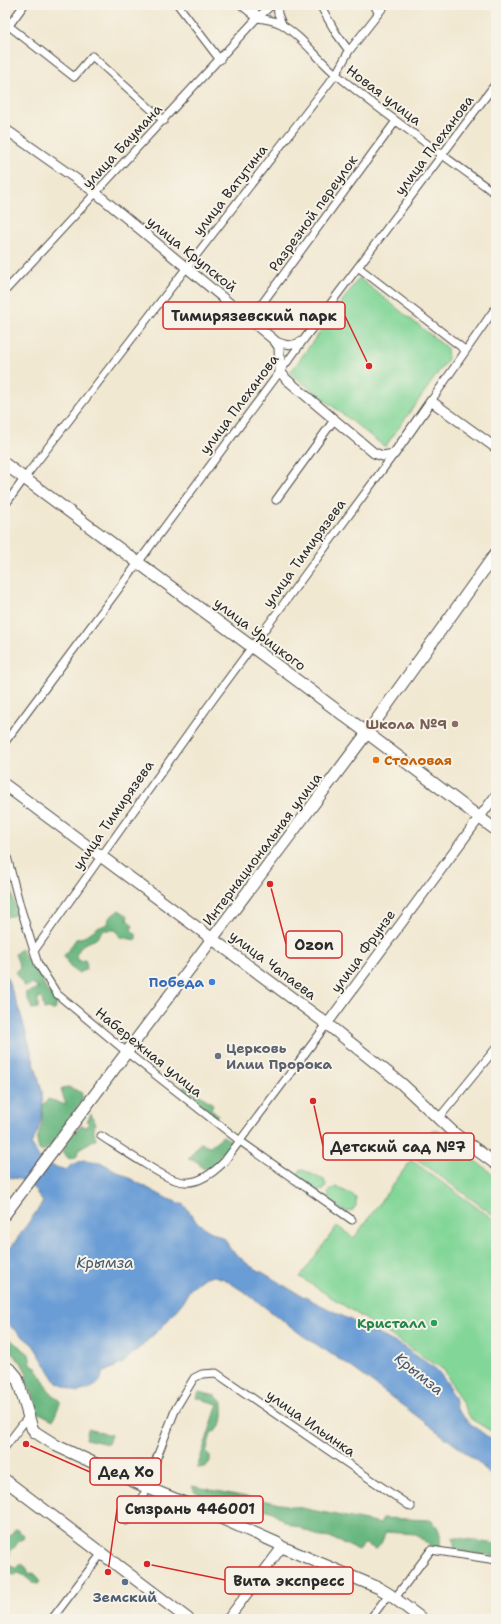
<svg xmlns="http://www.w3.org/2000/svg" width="501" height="1624" viewBox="0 0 501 1624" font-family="'Shantell Sans',sans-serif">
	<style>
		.green { fill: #82d698; stroke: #568062 }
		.forest { fill: #69b780; stroke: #4a7156 }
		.water { fill: #6a9dd5; stroke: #4a6480 }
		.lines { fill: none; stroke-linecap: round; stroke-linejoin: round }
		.minor-casing { stroke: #494744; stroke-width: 9 }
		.tertiary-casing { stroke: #494744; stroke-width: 11 }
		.primary-casing { stroke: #494744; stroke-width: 13 }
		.minor { stroke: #fff; stroke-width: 7 }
		.tertiary { stroke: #fff; stroke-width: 9 }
		.primary { stroke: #fff; stroke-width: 11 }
		.education-dot { fill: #8d6e63; stroke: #f7f3e8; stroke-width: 1.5 }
		.food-dot { fill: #e8710a; stroke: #f7f3e8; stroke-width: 1.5 }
		.shop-dot { fill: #3f7fe0; stroke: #f7f3e8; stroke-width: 1.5 }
		.worship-dot { fill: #6b7280; stroke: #f7f3e8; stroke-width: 1.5 }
		.leisure-dot { fill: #2e9e5b; stroke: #f7f3e8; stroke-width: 1.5 }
		.service-dot { fill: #5c6f8a; stroke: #f7f3e8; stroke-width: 1.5 }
		.labels { text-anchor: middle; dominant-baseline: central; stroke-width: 4; stroke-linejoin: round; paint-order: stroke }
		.street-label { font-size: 14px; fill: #2b2b2b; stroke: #f7f3e8 }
		.education-label { font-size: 14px; font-weight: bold; fill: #785e54; stroke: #f7f3e8; text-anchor: end }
		.food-label { font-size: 14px; font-weight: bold; fill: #c56008; stroke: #f7f3e8; text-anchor: start }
		.shop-label { font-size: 14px; font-weight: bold; fill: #366cbe; stroke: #f7f3e8; text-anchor: end }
		.worship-label { font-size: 14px; font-weight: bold; fill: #5b616d; stroke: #f7f3e8; text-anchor: start }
		.leisure-label { font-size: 14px; font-weight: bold; fill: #27864d; stroke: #f7f3e8; text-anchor: end }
		.service-label { font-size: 14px; font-weight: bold; fill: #4e5e75; stroke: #f7f3e8 }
		.water-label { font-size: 15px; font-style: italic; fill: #44596f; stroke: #f7f3e8 }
		.leader { fill: none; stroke: #d62828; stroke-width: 1.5 }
		.callout-dot { fill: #d62828; stroke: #f7f3e8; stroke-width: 1.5 }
		.callout { fill: #f7f3e8; stroke: #d62828; stroke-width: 1.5 }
		.callout-label { font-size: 15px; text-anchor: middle; font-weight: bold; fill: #2b2b2b }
	</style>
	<rect width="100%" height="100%" fill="#f7f3e8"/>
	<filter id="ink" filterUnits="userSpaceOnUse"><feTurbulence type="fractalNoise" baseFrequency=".025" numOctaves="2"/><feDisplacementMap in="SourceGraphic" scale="8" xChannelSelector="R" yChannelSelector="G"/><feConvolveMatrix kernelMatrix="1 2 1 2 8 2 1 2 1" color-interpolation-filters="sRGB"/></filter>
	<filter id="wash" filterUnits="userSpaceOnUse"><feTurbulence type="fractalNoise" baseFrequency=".012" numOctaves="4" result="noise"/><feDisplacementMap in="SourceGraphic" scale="16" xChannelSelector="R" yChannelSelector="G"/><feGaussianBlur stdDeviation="0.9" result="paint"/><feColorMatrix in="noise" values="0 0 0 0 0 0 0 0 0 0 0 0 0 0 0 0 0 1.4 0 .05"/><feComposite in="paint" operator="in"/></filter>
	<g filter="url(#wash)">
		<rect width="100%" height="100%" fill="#f1e8d1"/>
		<path class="green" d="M359 278 447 348 448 359 385 447 290 373Z
			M432 1130H437L441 1133 453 1145 496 1176V1217L411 1155 421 1141Z
			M411 1160 496 1221V1434L471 1419 444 1370 300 1277 337 1226 354 1238Z
			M301 1169 324 1180 326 1185 324 1190 317 1191 296 1177Z
			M336 1187 353 1195 356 1198V1206L352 1211 346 1212C338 1207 326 1202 329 1191Z"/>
		<path class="forest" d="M10 882 14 903 17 908V915L5 917V883Z
			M119 910 128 916 127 920 133 925 131 930 136 934V940L120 937 116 930H103L96 939 82 945 76 955 79 961 85 960 87 965 86 969 79 973 70 967 64 956 76 939 84 937 97 928 108 924 109 918Z
			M21 949 27 959 34 958 47 992 54 996 57 1003 55 1010 44 1009 42 999 38 997V1008L32 1009 25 993 39 988 32 984 25 987 15 972 20 967 15 954Z
			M187 1086 213 1104 211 1110 218 1115 215 1118C208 1112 205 1106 196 1102V1095L185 1092 182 1088Z
			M68 1087 81 1092 83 1099 51 1145 43 1152 39 1150 37 1141 42 1122 43 1104 48 1099 66 1105 61 1090 62 1088Z
			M91 1114 96 1124 93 1128 96 1139 80 1148 76 1157 69 1159 62 1152 70 1138 82 1125 85 1127 89 1124 87 1121Z
			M223 1136 235 1143 229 1151 219 1154 223 1159 210 1169 202 1168 198 1162 188 1159 200 1143 210 1146Z
			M11 1340 29 1354 31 1364 36 1367 49 1391 61 1401 53 1420 35 1411V1399L26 1382 27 1374 21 1362 15 1357 7 1341Z
			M199 1392 216 1396 223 1403C223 1416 225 1428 211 1433L206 1453 210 1456V1461L206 1467 197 1468 218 1404 196 1398Z
			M88 1429 111 1435 108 1444 86 1439Z
			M192 1486 381 1524 382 1518 430 1520C441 1526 441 1538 440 1549L433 1548 416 1534 386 1532C383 1538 382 1546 375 1549L366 1544 363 1545 358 1550 331 1538 321 1537 284 1521 273 1512 249 1504 232 1506 221 1504 207 1496 194 1491Z
			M16 1529 24 1535 23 1539 18 1542 15 1547 10 1550V1555L5 1559 6 1562 16 1569 21 1564C28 1567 27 1570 29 1575L34 1573 38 1577 40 1582 38 1584C30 1583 26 1575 18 1573L15 1575 5 1573V1538L10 1536Z
			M453 1537 496 1544V1556L455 1551Z"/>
		<path class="water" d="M5 972 21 1015 42 1091C44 1109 41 1129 31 1144L43 1163 66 1170 71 1165 84 1160 100 1162 166 1198 184 1205 196 1221 206 1229 225 1239 230 1249 250 1266 262 1272 293 1291 402 1346 437 1370 450 1387 451 1393 454 1397 456 1408 468 1422 496 1443V1477L489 1473 478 1462 354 1369 302 1335 246 1293 224 1279 214 1276 205 1277 197 1283 190 1289 182 1303 163 1326 123 1363 102 1373C102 1387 88 1389 78 1392L57 1383 33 1345 5 1322V1256L43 1202C37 1194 33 1185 24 1181 18 1178 11 1178 5 1176Z"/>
	</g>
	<g filter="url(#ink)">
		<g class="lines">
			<g class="minor-casing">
				<path id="minor" d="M178 5 220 60
					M241 5 257 18
					M253 5 257 18
					M277 5 278 14 282 24
					M320 5 336 33 349 51
					M374 5 378 12
					M257 18C266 19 273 20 281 24 303 37 317 59 337 75 388 117 443 155 496 194
					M9 26 74 77 92 56 164 121
					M5 31 24 5
					M358 267 465 350
					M5 291 257 18 272 5
					M250 320 396 121
					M274 340C285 345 291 347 301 341
					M431 401 496 307
					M276 500 334 420
					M5 505 29 472 336 74 349 51 385 5
					M5 742 319 319 496 83
					M5 849 20 906 38 964 57 994 134 1058 240 1141 352 1220
					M34 951 209 705 394 454
					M437 1118 443 1113 496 1048
					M101 1136C115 1145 130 1155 145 1164 178 1185 194 1192 224 1162L327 1024
					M5 1447 28 1417
					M126 1521 148 1488 157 1457 176 1408 194 1378 202 1374 216 1373 411 1507
					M395 1598 431 1550 496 1560
					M52 1619 102 1553
					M370 1619 389 1594"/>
			</g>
			<g class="tertiary-casing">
				<path id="tertiary" d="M5 129 96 193 274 340 279 347 280 371 286 379 374 453 383 456 394 454 431 401 496 448
					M327 1024 496 795
					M228 1619 282 1547"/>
			</g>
			<g class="primary-casing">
				<path id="primary" d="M5 464 302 684 496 830
					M5 785 327 1024 402 1084 455 1134 496 1164
					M5 1214 367 733 496 553
					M5 1366 12 1371 17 1377 32 1428 35 1432 57 1446 148 1488 205 1511 277 1543 282 1547 379 1588 389 1594 422 1619
					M5 1480 188 1619"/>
			</g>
			<use href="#minor" class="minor"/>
			<use href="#tertiary" class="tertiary"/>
			<use href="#primary" class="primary"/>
		</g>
	</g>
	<circle class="education-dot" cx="455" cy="724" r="4"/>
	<circle class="food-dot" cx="376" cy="760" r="4"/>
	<circle class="shop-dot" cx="212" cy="982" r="4"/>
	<circle class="worship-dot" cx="218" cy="1056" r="4"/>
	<circle class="leisure-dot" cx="434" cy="1323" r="4"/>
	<circle class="service-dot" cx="125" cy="1582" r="4"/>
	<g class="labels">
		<g class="street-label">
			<text transform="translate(384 95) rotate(37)">Новая улица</text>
			<text transform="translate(434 145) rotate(-53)">улица Плеханова</text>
			<text transform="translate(122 146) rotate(-47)">улица Баумана</text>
			<text transform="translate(230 190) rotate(-52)">улица Ватутина</text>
			<text transform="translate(313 213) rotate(-54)">Разрезной переулок</text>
			<text transform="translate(192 254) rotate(39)">улица Крупской</text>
			<text transform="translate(239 404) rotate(-53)">улица Плеханова</text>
			<text transform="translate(304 553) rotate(-54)">улица Тимирязева</text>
			<text transform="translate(260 634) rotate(37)">улица Урицкого</text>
			<text transform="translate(113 815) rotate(-55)">улица Тимирязева</text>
			<text transform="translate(262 849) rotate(-53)">Интернациональная улица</text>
			<text transform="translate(363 951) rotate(-54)">улица Фрунзе</text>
			<text transform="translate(273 965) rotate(37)">улица Чапаева</text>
			<text transform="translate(149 1052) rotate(39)">Набережная улица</text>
			<text transform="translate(311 1423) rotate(35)">улица Ильинка</text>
		</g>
		<g class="education-label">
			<text x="447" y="724">Школа №9</text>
		</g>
		<g class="food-label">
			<text x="384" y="760">Столовая</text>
		</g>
		<g class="shop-label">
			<text x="204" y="982">Победа</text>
		</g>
		<g class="worship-label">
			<text x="226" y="1048">Церковь<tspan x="226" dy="16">Илии Пророка</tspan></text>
		</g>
		<g class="leisure-label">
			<text x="426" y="1323">Кристалл</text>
		</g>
		<g class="service-label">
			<text x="125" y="1597">Земский</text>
		</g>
		<g class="water-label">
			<text x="105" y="1263">Крымза</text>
			<text transform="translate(419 1374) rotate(39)">Крымза</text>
		</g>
	</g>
	<path class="leader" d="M369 366L345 316M270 884L286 944M313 1101L323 1146M26 1444L90 1472M108 1572L117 1509M147 1564L225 1580"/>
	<g class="callout-dot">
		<circle cx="369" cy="366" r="4"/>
		<circle cx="270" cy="884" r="4"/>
		<circle cx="313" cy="1101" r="4"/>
		<circle cx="26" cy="1444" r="4"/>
		<circle cx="108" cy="1572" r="4"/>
		<circle cx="147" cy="1564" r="4"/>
	</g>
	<g class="callout">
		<rect x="163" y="302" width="182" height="27" rx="4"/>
		<rect x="286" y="931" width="56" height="27" rx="4"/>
		<rect x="323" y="1133" width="151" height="27" rx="4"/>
		<rect x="90" y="1458" width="71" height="27" rx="4"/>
		<rect x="117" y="1496" width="146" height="27" rx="4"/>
		<rect x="225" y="1567" width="128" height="27" rx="4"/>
	</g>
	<g class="callout-label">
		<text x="254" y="321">Тимирязевский парк</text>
		<text x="314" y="950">Ozon</text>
		<text x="398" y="1152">Детский сад №7</text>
		<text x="126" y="1477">Дед Хо</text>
		<text x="190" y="1514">Сызрань 446001</text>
		<text x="289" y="1586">Вита экспресс</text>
	</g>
	<rect width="501" height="1624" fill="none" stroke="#f7f3e8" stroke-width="20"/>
</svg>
